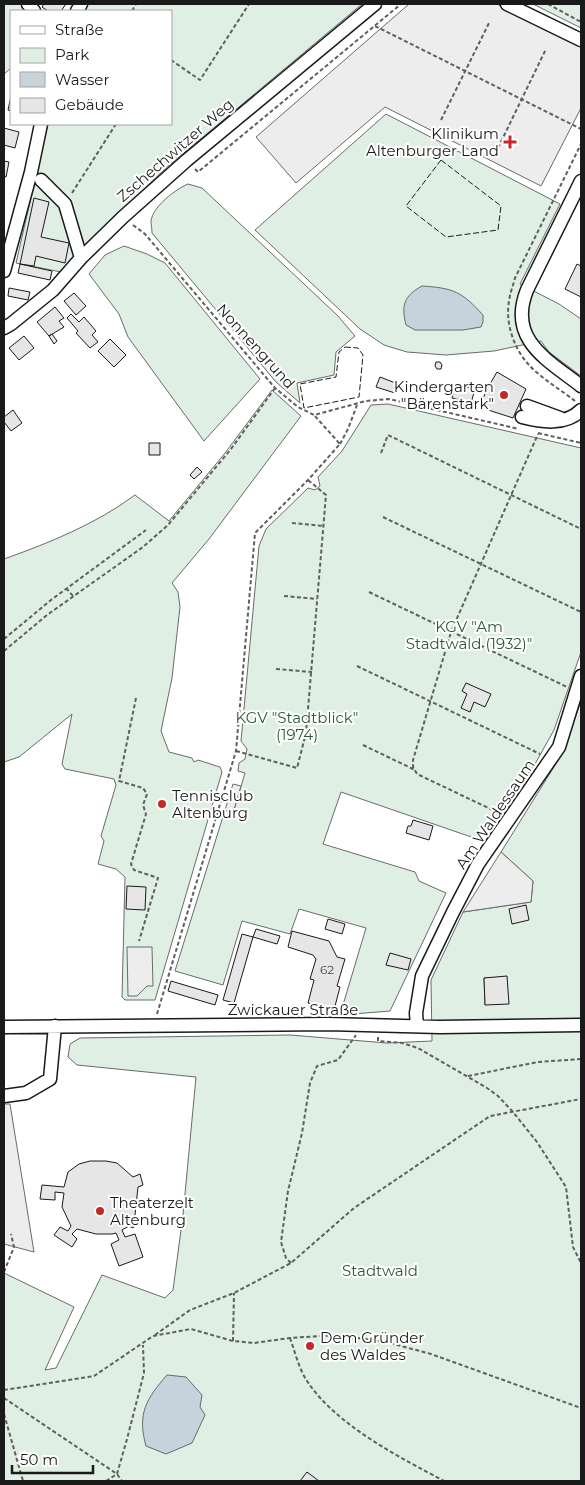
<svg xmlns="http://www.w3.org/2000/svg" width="585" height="1485" viewBox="0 0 585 1485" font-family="Montserrat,sans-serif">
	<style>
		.green { fill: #e0efe3; stroke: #6a6a6a; fill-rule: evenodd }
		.parking { fill: #ededed; stroke: #6a6a6a }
		.water { fill: #c6d2dc; stroke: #6a6a6a }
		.building { fill: #e6e6e6; stroke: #1a1a1a }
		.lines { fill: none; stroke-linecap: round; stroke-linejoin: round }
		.minor-casing { stroke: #1a1a1a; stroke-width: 15 }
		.path { stroke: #5f5f5f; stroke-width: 2; stroke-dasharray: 4 2.5; stroke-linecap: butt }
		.minor { stroke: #fff; stroke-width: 12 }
		.fence { stroke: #1a1a1a; stroke-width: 1; stroke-dasharray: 6 2.5; stroke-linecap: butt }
		.poi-dot { fill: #c62828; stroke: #fff; stroke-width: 2 }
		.labels { text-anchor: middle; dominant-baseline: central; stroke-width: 4; stroke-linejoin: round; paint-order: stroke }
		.number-label { font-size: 12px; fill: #4d4d4d }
		.poi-label { font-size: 15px; fill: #1a1a1a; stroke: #fff; text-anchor: start }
		.street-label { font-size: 15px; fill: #1a1a1a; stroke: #fff }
		.park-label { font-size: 15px; fill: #2b5a34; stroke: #fff }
	</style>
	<rect width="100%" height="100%" fill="#fff"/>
	<path class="green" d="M4 4H24L25 11H11V68L4 74Z
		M87 4H362L166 168 90 241 61 272 16 263 48 124H171V11H83Z
		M533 4H581V28Z
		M386 114 560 204 520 284 559 304 581 319V376L549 352 541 341 494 351 446 355 407 352 384 345 360 329 255 230Z
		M188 184 202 188 337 315 355 336 336 352 334 375 297 383 300 403 276 382 152 233C152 229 151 224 151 221 153 206 176 189 188 184Z
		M124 246 147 254 165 263 260 379 204 441 128 337 119 314 89 274 105 255Z
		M272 390 301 416 209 539 172 583 178 592 180 607 172 678 161 731 169 752 192 758 194 762 198 760 220 767 222 772 155 1000H125L122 997 125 877 116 869 98 864 104 841 101 836 116 785 114 779 65 769 62 764 72 714 19 757 4 762V559C49 543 96 524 135 495L169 521 225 453Z
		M388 404 581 448V652L554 730 535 764 480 840 341 792 323 844 415 872 419 881 446 893 390 1011 340 1015 366 928 299 909 290 934 242 921 223 985 175 971 225 810 233 813 245 773 238 771 239 763 245 759 247 749 241 741 259 546 266 529 308 488 315 490 320 486 318 477 342 451 371 405Z
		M581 701V1481H4V1273L74 1307 45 1370 56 1368 102 1275 165 1298 173 1290 183 1215 196 1077 77 1065 68 1057 70 1044 80 1038 290 1035 387 1043 432 1041 431 980 463 912 531 902 533 881 501 852 562 754ZM507 977 485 1005 484 978Z"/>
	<path class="parking" d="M409 4H497L581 45V108L541 186 385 107 296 183 256 137Z
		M233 784 241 786 233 813 225 810Z
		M501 852 533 881 531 902 463 912Z
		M127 947H152L153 986H147L137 996H128Z
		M4 1104H10L34 1252 4 1244Z"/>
	<path class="water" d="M422 286C454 288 462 292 483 315V322L481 327 463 330H415L406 325C401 305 404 296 422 286Z
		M167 1375 186 1377 202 1395 200 1407 205 1415 192 1443 166 1454 146 1446C137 1414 146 1399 167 1375Z"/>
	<path class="building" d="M44 4H66L61 11H48L42 7Z
		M11 96V111L8 110Z
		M4 128 19 132 15 148 4 145Z
		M4 161 9 162 6 177 4 176Z
		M34 198 49 202 41 237 69 243 65 263 36 256 34 266 20 264Z
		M20 264 52 271 50 280 18 273Z
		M577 264 581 266V297L565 289Z
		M9 288 30 292 28 300 8 296Z
		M74 293 86 306 76 315 64 301Z
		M55 307 64 318 59 321 64 327 49 336 37 322Z
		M71 314 79 322 84 317 96 331 92 335 98 342 90 348 76 333 78 331 67 318Z
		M52 334 57 341 54 344 49 336Z
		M24 336 34 348 19 360 9 348Z
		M110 339 126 355 114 367 98 351Z
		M436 362H440L442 365 441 369H437L435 366Z
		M497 372 526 389 513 418 485 409 487 402 482 401 489 384H490Z
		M380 377 398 384 395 393 376 387Z
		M462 386 475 389 471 403 452 398 454 390 461 392Z
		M13 410 22 423 11 431 4 422V417Z
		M149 443H160V455H149Z
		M197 467 202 472 194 479 190 475Z
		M466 683 491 694 485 707 474 702 470 712 461 708 467 694 462 691Z
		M413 820 433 826 429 840 406 833 408 826H411Z
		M127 886 146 887 145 910 126 909Z
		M526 905 529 920 512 924 509 909Z
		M328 919 345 924 342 934 325 929Z
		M256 929 280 936 277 944 253 937Z
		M292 931 329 941 337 957 345 959 337 986 340 987 334 1010 308 1003 314 980 310 979 316 959 313 955 288 947Z
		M242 934 253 937 234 1003 223 1000Z
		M390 953 411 959 408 970 386 965Z
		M507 976 509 1004 485 1005 484 978Z
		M171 981 218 995 215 1005 168 991Z
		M90 1161H106L117 1163 133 1177 140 1174 143 1185 138 1187 135 1215 139 1220 133 1228 129 1226 122 1230 125 1237 135 1234 143 1257 119 1266 111 1244 119 1240 116 1233 112 1234H96L77 1229 72 1234 77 1239 72 1247 54 1235 60 1227 68 1231 71 1226 62 1207 64 1193 55 1192V1200L40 1199 42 1185 64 1187 68 1172 79 1164Z
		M307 1472 319 1481H300Z"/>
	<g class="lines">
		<g class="minor-casing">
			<path id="minor" d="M28 4 34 11
				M507 4 581 40
				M77 11 81 4
				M41 180 65 204 81 258
				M581 181 527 290C507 340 548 360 581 386
				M4 271 31 172 41 124
				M4 328 11 324 53 290 81 258 123 217 187 160 375 4
				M527 406 560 418
				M522 417C541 422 566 426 581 410
				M417 1026 416 1013 422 976 453 912 478 864 559 747 581 676
				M4 1027 328 1024 440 1027 581 1025
				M4 1096 26 1093 50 1079 55 1026"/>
		</g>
		<path class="path" d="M548 4 581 22
			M132 11 136 4
			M375 26 581 129
			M171 60 200 80 249 4
			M441 120 490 21
			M498 148 546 49
			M195 169 198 172 401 4
			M72 193 116 124
			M133 225 145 234 275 388 298 407 314 415 366 401 389 399 519 429
			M575 401C561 390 541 378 529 365 514 349 505 323 509 301 510 293 513 286 515 278L581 144
			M538 433 581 443
			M340 444 348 429 357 405
			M381 453 388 435 581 529
			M383 517 581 612
			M292 523 324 526
			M66 588 73 596
			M369 592 567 687
			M284 596 317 599
			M4 639 51 600 146 530
			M4 651 47 615 143 547 168 525 231 449 275 388
			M357 666 540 754
			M276 669 312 672
			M136 698 119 781 143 788 147 794 143 805 146 814 131 864 134 870 158 878 139 941
			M363 745 415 770
			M236 751 297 768 306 733 326 495 308 480
			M499 813 417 774 413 767V760L451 632 538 434
			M157 1014 236 751 255 533 308 480 340 444 314 415
			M378 1037V1041L402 1043 418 1048 487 1088 498 1096 513 1112 537 1142 566 1187 573 1247 581 1263
			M468 1076 538 1062 581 1059
			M291 1263 286 1258 281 1242 288 1191 302 1133 310 1083 317 1066 338 1060 356 1035
			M4 1272 14 1247 11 1234
			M155 1335 190 1310 234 1293 291 1263 354 1208 490 1116 581 1099
			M290 1338C295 1352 299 1369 307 1381 336 1425 399 1457 444 1481
			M233 1341 234 1293
			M4 1390 94 1376 153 1336 191 1329 233 1341 254 1343 290 1338 336 1335 386 1342 431 1354 581 1408
			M4 1398 117 1474 122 1481
			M4 1414 23 1481
			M106 1481 117 1474 127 1439 144 1373 143 1345"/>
		<use href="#minor" class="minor"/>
		<path class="fence" d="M441 160 501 206 498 230 446 237 406 206Z
			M345 347 358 348 363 355 359 397 304 408 300 384 336 377 339 352Z"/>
	</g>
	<g class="poi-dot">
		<path d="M507.5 134.5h5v5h5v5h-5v5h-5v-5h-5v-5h5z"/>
		<circle cx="504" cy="395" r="5"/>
		<circle cx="162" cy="804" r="5"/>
		<circle cx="100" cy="1211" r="5"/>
		<circle cx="310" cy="1346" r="5"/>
	</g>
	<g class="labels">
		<g class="number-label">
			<text x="327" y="969">62</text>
		</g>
		<g class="poi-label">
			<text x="499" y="133" text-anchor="end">Klinikum<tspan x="499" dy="17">Altenburger Land</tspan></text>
			<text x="494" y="386" text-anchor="end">Kindergarten<tspan x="494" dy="17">"Bärenstark"</tspan></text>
			<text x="172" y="795">Tennisclub<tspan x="172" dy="17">Altenburg</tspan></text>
			<text x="110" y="1202">Theaterzelt<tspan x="110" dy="17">Altenburg</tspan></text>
			<text x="320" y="1337">Dem Gründer<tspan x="320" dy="17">des Waldes</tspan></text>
		</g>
		<g class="street-label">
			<text transform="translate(175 150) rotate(-41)">Zschechwitzer Weg</text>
			<text transform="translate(256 346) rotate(48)">Nonnengrund</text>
			<text transform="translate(495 814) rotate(-56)">Am Waldessaum</text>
			<text x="293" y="1009">Zwickauer Straße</text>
		</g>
		<g class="park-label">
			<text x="469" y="626">KGV "Am<tspan x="469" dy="17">Stadtwald (1932)"</tspan></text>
			<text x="297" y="717">KGV "Stadtblick"<tspan x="297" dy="17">(1974)</tspan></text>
			<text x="380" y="1270">Stadtwald</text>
		</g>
	</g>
	<rect width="585" height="1485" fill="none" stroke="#1a1a1a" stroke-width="10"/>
	<rect x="10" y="10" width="162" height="115" fill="#ffffff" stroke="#a3a3a3"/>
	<rect x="20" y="26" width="25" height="8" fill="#ffffff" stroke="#a3a3a3"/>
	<text x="55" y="35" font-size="15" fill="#1a1a1a">Straße</text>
	<rect x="20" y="48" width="25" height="15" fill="#e0efe3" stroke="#a3a3a3"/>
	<text x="55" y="60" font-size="15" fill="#1a1a1a">Park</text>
	<rect x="20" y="72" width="25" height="15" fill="#c6d2dc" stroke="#a3a3a3"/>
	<text x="55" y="85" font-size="15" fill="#1a1a1a">Wasser</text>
	<rect x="20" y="98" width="25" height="15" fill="#e6e6e6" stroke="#a3a3a3"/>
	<text x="55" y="110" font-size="15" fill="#1a1a1a">Gebäude</text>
	<path d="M12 1465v8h81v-8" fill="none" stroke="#1a1a1a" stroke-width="2.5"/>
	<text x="20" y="1465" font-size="15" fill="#1a1a1a" stroke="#ffffff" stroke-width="4" paint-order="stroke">50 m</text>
</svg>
